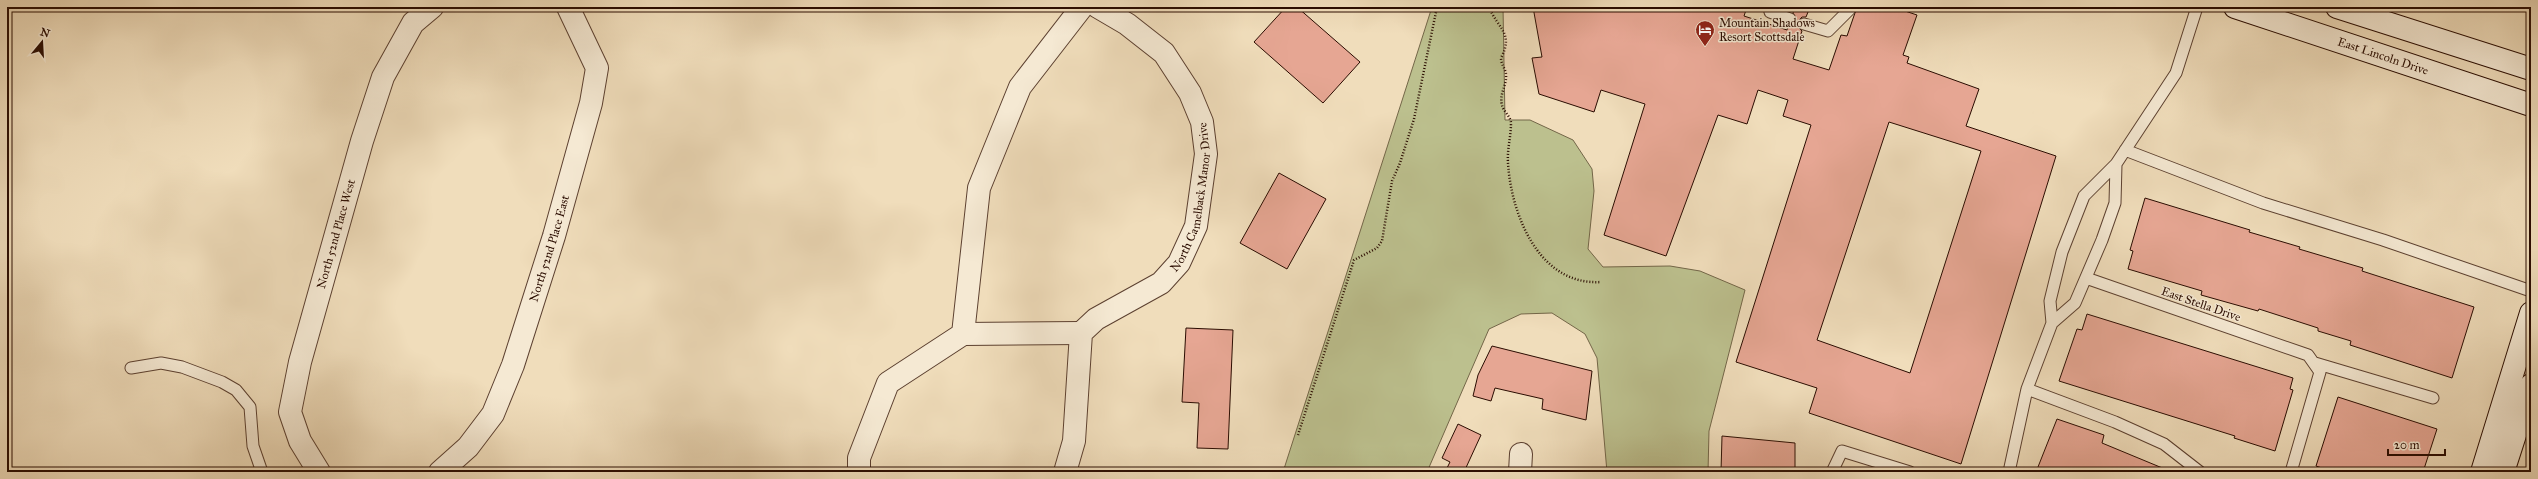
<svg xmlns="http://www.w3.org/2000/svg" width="2538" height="479" viewBox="0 0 2538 479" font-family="'IM FELL Great Primer',serif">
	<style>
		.green { fill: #bcc08e; stroke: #736648 }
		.building { fill: #e6a693; stroke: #2a0c01; fill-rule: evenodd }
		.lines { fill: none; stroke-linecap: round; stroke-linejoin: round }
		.lane-casing { stroke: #5c4030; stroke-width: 13 }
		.street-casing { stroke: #5c4030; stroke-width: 24 }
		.secondary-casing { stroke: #2a0c01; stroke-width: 24 }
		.path { stroke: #2a0c01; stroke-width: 2.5; stroke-dasharray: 1 2; stroke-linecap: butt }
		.lane { stroke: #f5e9d3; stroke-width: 11 }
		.street { stroke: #f5e9d3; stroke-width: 22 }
		.secondary { stroke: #f5e9d3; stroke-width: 22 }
		.labels { text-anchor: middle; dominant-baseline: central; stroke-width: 3; stroke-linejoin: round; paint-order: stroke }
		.poi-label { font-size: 12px; fill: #2a0c01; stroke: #f5e9d3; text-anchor: start }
		.street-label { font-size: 12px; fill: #2a0c01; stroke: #f5e9d3 }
	</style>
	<rect width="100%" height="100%" fill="#f0ddbb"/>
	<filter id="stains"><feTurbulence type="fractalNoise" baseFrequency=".005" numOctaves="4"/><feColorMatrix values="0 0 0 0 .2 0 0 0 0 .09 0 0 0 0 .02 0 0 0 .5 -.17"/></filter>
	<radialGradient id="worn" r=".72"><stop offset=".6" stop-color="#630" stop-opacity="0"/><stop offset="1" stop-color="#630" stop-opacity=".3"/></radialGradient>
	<path class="green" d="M1432 7H1503L1505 120H1530L1573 140 1592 169 1594 191 1588 249 1603 267 1670 266 1700 271 1745 290 1709 431 1708 472H1607L1597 358 1585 334 1552 313 1521 314 1489 329 1427 472H1283Z"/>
	<path class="building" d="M1286 7H1297L1360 62 1323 103 1254 42Z
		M1533 7H1747L1744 16 1787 30 1788 26 1794 25 1797 21 1793 13 1794 7H1810L1806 17H1802L1797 22V26L1802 31 1793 59 1829 70 1841 35 1847 36 1857 7H1893L1917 15 1903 55 1909 57 1907 63 1979 89 1966 126 2056 156 1961 464 1809 413 1817 388 1736 362 1811 125 1783 116 1788 100 1758 90 1747 124 1718 115 1666 256 1604 235 1645 104 1601 90 1594 112 1539 94 1532 58 1542 57ZM1889 122 1981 151 1910 373 1817 340Z
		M1279 173 1326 199 1287 269 1240 243Z
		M2145 198 2250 230 2249 232 2300 247 2299 249 2363 268 2362 271 2474 307 2452 378 2350 345 2351 341 2318 331V328L2259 309 2258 311 2201 295 2202 291 2128 269 2133 251 2130 250Z
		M2087 314 2293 378 2290 389 2293 390 2275 451 2234 438 2235 436 2059 381 2077 329 2082 330Z
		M1186 328 1233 330 1228 449 1197 448 1199 403 1182 402Z
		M1492 346 1592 371 1586 420 1542 409 1543 399 1495 388 1491 401 1473 396 1478 375Z
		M2338 397 2437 429 2423 472H2334L2316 466Z
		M2057 419 2104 435 2102 443 2172 472H2036Z
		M1458 424 1481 435 1464 472H1445L1450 462 1442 458Z
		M1722 436 1795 443V472H1721Z"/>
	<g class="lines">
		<g class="lane-casing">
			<path id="lane" d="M1769 7 1770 12 1790 19
				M1804 24 1828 31 1850 9
				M2125 150 2263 203 2383 240 2531 291
				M2086 278 2308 355 2320 372 2291 472
				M2052 323 2075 303 2102 240 2115 203 2116 164
				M2315 363 2433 398
				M131 368 161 363 182 367 222 382 236 390 250 407 253 446 262 472
				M2027 389 2115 422 2164 444 2200 472
				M1832 472 1842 451 1910 472
				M2009 472 2027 389 2052 323 2050 301 2062 252 2084 196 2116 164 2176 73 2197 7"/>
		</g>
		<g class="street-casing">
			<g id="street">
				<path d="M963 334 1081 333"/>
				<path id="s1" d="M319 472 300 441 290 412 300 362 362 141 383 77 413 23 432 7"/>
				<path id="s2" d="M440 472 468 447 493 414 513 365 554 236 591 103 597 68 568 7"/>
				<path d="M859 472V458L888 383 963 334 979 188 1020 87 1082 7"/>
				<path id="s3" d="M1065 472 1074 441 1081 333 1096 319 1161 283 1179 263 1196 226 1206 154 1202 122 1190 93 1164 53 1127 24 1098 7"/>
				<path d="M1520 472 1521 454"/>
			</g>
		</g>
		<g class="secondary-casing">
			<g id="secondary">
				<path id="s4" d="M2235 7 2531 105"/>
				<path d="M2337 7 2531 69"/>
				<path d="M2482 472 2531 313"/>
				<path d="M2503 472 2531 385"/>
			</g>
		</g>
		<path class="path" d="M1489 7C1498 29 1514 33 1501 58 1501 65 1506 69 1506 75 1507 85 1499 94 1502 105 1503 111 1511 117 1511 123 1511 137 1507 149 1508 163 1511 214 1539 286 1601 282
			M1298 435 1354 260 1377 248 1382 241 1392 181 1400 163 1414 119 1437 7"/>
		<use href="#lane" class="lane"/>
		<use href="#street" class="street"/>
		<use href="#secondary" class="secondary"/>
	</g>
	<defs>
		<g id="hotel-pin" transform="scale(1)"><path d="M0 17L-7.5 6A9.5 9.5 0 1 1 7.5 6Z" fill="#8f2418" stroke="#f5e9d3"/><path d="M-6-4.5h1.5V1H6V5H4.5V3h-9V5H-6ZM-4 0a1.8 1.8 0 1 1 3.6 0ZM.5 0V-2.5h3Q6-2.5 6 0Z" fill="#fff"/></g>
	</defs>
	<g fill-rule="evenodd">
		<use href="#hotel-pin" x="1705" y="30"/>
	</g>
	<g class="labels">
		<g class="poi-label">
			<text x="1719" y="23">Mountain Shadows<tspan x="1719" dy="14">Resort Scottsdale</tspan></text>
		</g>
		<g class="street-label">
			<text stroke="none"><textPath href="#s4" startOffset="156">East Lincoln Drive</textPath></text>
			<text stroke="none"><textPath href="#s3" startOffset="330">North Camelback Manor Drive</textPath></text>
			<text stroke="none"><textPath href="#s1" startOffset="251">North 52nd Place West</textPath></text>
			<text stroke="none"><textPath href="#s2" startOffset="254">North 52nd Place East</textPath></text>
			<text transform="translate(2201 304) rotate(19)">East Stella Drive</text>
		</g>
	</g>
	<rect width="2538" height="479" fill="none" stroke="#f0ddbb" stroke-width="24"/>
	<rect x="8" y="8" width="2522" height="463" fill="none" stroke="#2a0c01" stroke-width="2"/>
	<rect x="12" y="12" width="2514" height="455" fill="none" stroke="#2a0c01"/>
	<g transform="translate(42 42) rotate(18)" stroke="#f5e9d3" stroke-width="3" paint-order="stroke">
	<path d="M0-3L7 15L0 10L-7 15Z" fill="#2a0c01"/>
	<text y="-6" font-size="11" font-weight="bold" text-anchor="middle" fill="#2a0c01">N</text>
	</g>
	<path d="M2388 449v6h57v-6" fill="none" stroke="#2a0c01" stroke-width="2"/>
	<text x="2394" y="449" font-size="12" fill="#2a0c01" stroke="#f5e9d3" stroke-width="3" paint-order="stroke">20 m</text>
	<rect width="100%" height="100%" filter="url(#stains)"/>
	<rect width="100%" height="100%" fill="url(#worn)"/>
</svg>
